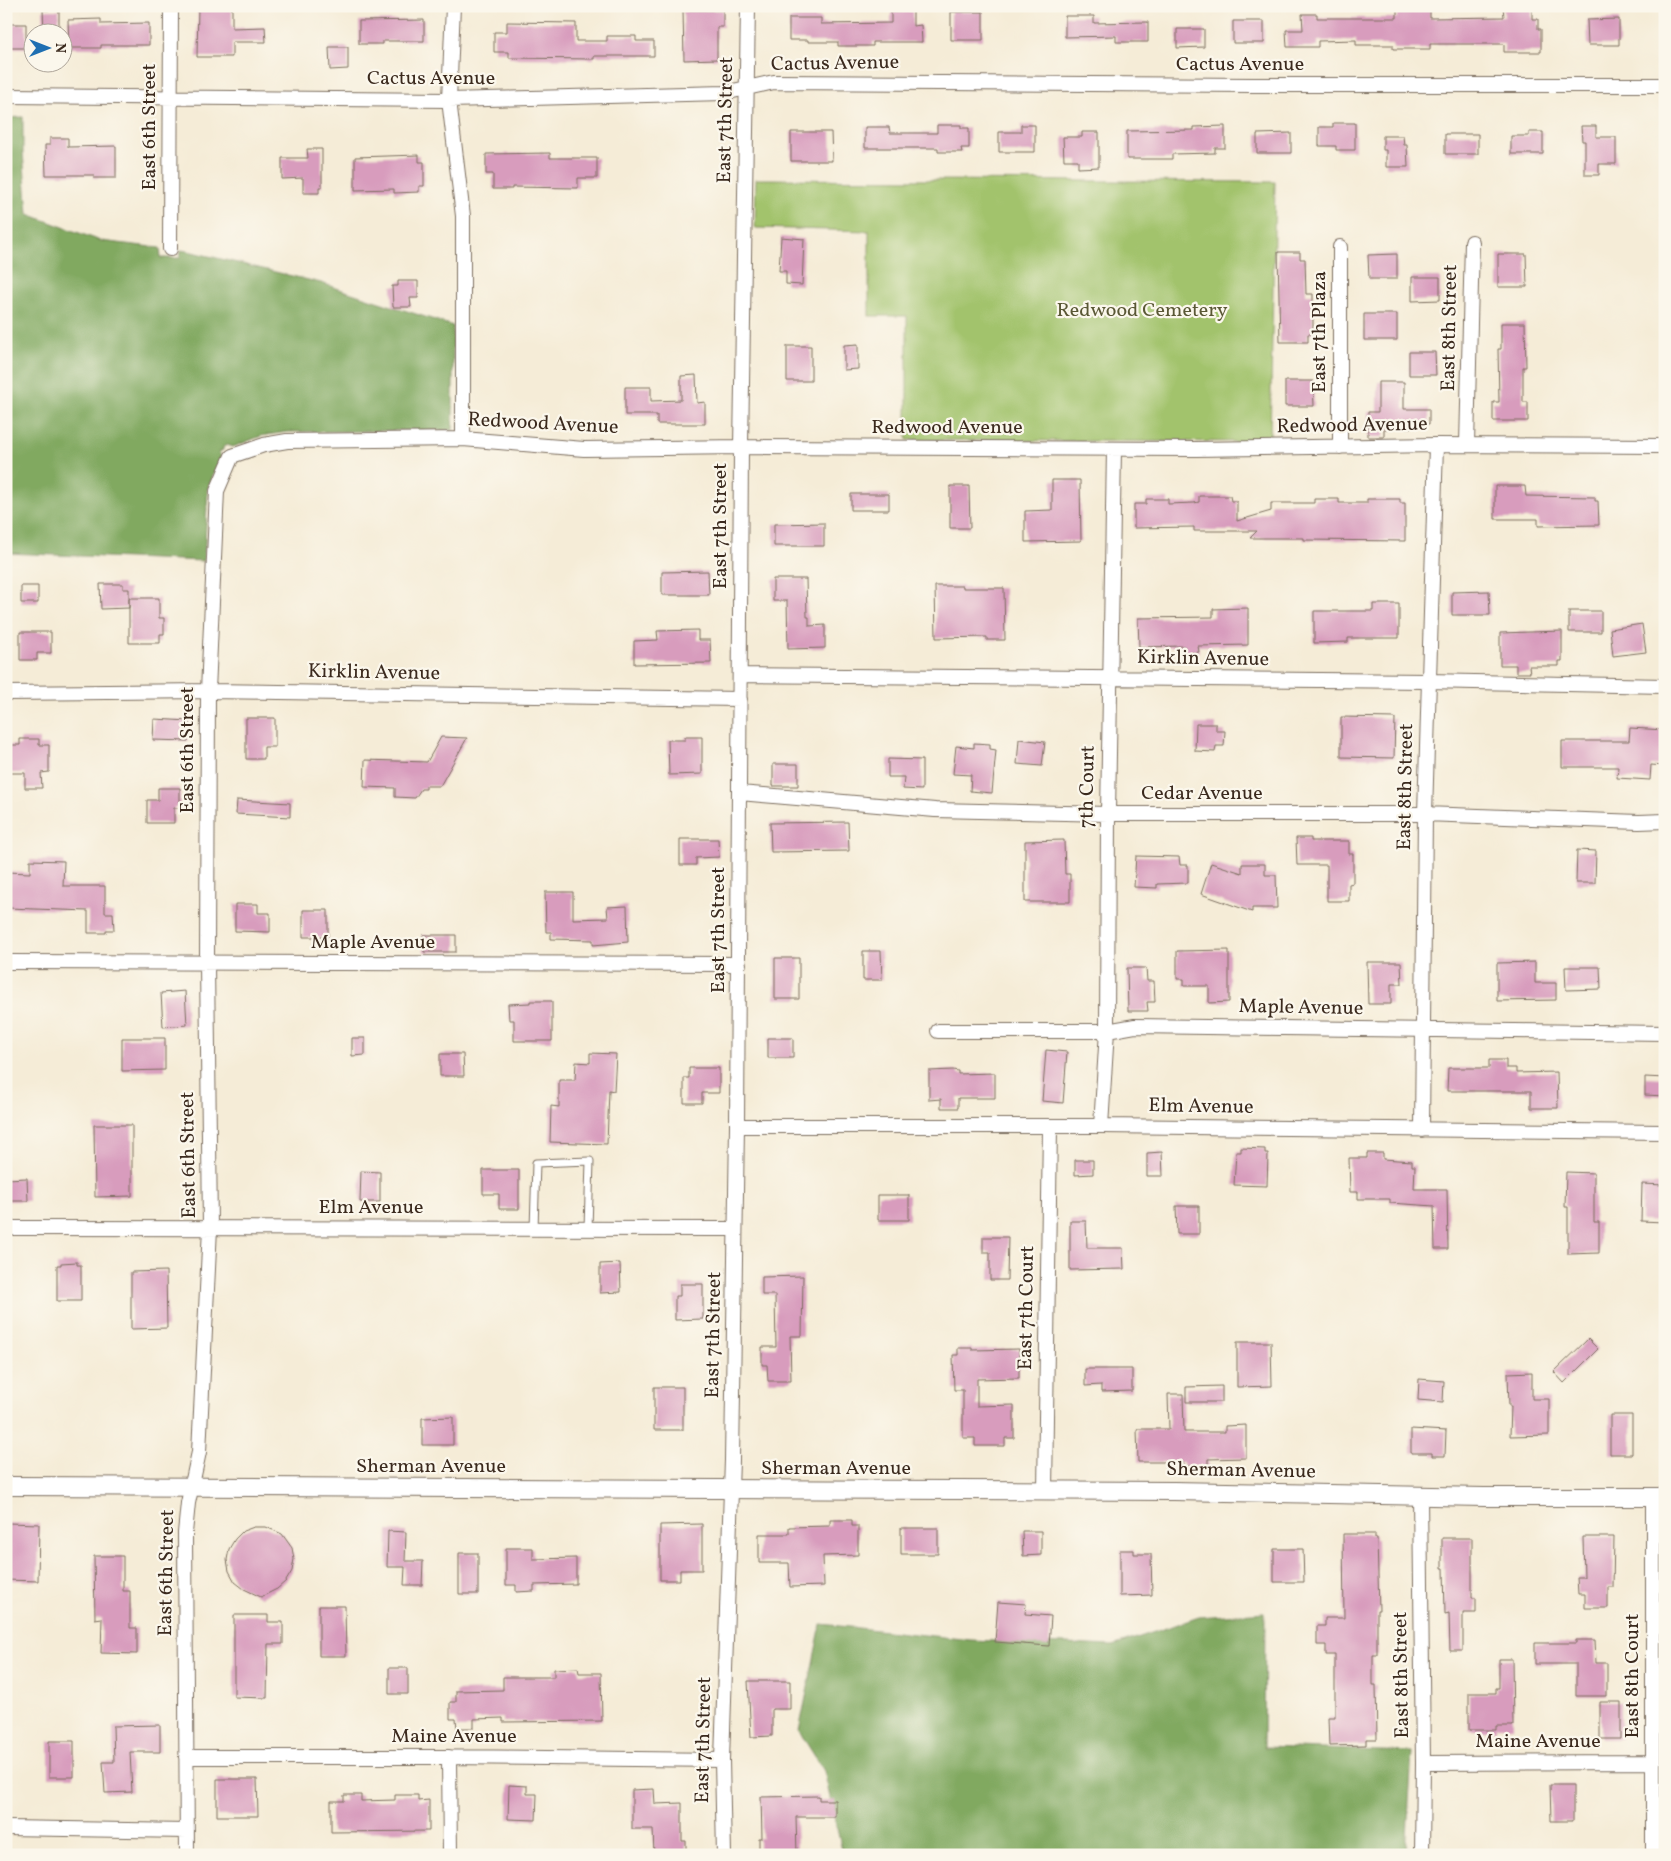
<svg xmlns="http://www.w3.org/2000/svg" width="1671" height="1861" viewBox="0 0 1671 1861" font-family="Vollkorn,serif">
	<style>
		.green { fill: #a2c36c; stroke: #6e7645 }
		.forest { fill: #81a960; stroke: #5e6a3f }
		.building { fill: #d89cbd }
		.lines { fill: none; stroke-linecap: round; stroke-linejoin: round }
		.service-casing { stroke: #7c6e5f; stroke-width: 9 }
		.minor-casing { stroke: #7c6e5f; stroke-width: 16 }
		.tertiary-casing { stroke: #7c6e5f; stroke-width: 20 }
		.service { stroke: #fff; stroke-width: 7 }
		.minor { stroke: #fff; stroke-width: 14 }
		.tertiary { stroke: #fff; stroke-width: 18 }
		.labels { text-anchor: middle; dominant-baseline: central; stroke-width: 4.5; stroke-linejoin: round; paint-order: stroke }
		.street-label { font-size: 20px; fill: #3b2a1e; stroke: #fbf7ec }
		.park-label { font-size: 20px; fill: #5a5835; stroke: #fbf7ec }
	</style>
	<rect width="100%" height="100%" fill="#fbf7ec"/>
	<filter id="ink" filterUnits="userSpaceOnUse"><feTurbulence type="fractalNoise" baseFrequency=".02" numOctaves="2"/><feDisplacementMap in="SourceGraphic" scale="10" xChannelSelector="R" yChannelSelector="G"/><feConvolveMatrix kernelMatrix="1 2 1 2 8 2 1 2 1" color-interpolation-filters="sRGB"/></filter>
	<filter id="wash" filterUnits="userSpaceOnUse"><feTurbulence type="fractalNoise" baseFrequency=".0096" numOctaves="4" result="noise"/><feDisplacementMap in="SourceGraphic" scale="20" xChannelSelector="R" yChannelSelector="G"/><feGaussianBlur stdDeviation="1.12" result="paint"/><feColorMatrix in="noise" values="0 0 0 0 0 0 0 0 0 0 0 0 0 0 0 0 0 1.4 0 .05"/><feComposite in="paint" operator="in"/></filter>
	<g filter="url(#wash)">
		<rect width="100%" height="100%" fill="#f5ecd7"/>
		<path class="green" d="M756 179 1275 182 1270 442 907 440V316H869V231L755 228Z"/>
		<path class="forest" d="M23 117V152L28 214 101 241 160 248 161 258H180L181 250 192 252 321 283 453 326V430L287 432 261 436 233 447 227 445 223 447V450L219 452 221 457 208 488 204 561 6 553V118Z
			M1265 1612 1264 1747 1412 1752 1406 1853 1403 1855H843L824 1771 799 1731 821 1624 971 1640 1113 1646 1199 1617Z"/>
		<g id="blocks">
			<path class="building" d="M198 6H232V28L265 27 266 42H232V57H197Z
				M1397 6H1430V18L1504 17 1503 6H1532V19H1538V29H1541V52H1504V44H1430V49H1393V45H1356V40L1318 41V47H1287L1286 30H1303L1302 14H1317V18H1397Z
				M43 10H59V32H44Z
				M683 10H723V27H717V59L684 60Z
				M913 11V26L921 25 922 42H873V46H838V42H808V40H789V18H821V24L891 23V12Z
				M951 12H983V40H951Z
				M1065 16H1094V23L1148 22V42H1116V36L1065 37Z
				M101 19V24L149 23V45H101V48H69L68 20Z
				M1619 19V45H1588L1587 20Z
				M424 20V41H383V44H359V21Z
				M1233 21H1264V43H1233Z
				M507 22 576 23V41H607V36H636V41H654V56H594V59L509 58V52H494V32H507Z
				M6 24H26V48H6Z
				M1177 29H1204V47L1177 48Z
				M329 47H348V69L330 70Z
				M1333 123H1355V150H1336V146H1319V127H1333Z
				M937 125H961V128H969V148H961L962 152H938V148H865V127H889L890 133H937Z
				M1021 125H1035V152H999V132H1021Z
				M1225 126V148H1215V153L1172 154V159H1127V131L1194 130V127Z
				M1581 126H1596V137H1616V164H1599V175H1585V141H1582Z
				M791 132H831L832 161H791Z
				M1082 132H1099V167L1078 168V160H1064L1063 137H1082Z
				M1529 132H1543V154H1511V136H1529Z
				M1291 133V153H1257V134Z
				M1445 134H1478V154H1445Z
				M1383 136H1403L1404 145H1407L1408 167H1386V150H1383Z
				M50 138H68V147L116 146V178H94V175H46L45 145H50Z
				M307 149H322V187H319V193H303V178L282 179V158H308Z
				M550 153V158H597V178H578V188L512 187V189H493V174H486V154Z
				M419 155V162H424V186H419V192L394 193V189L355 190V157Z
				M781 237 804 239 802 285 786 284V271H779Z
				M1278 252H1300V259H1305L1306 294H1313V334H1308V342H1280Z
				M1397 254V279H1369L1368 255Z
				M1498 254H1526L1527 287H1498Z
				M1412 277H1440V300L1412 301Z
				M398 281H418V298H410L411 307H393L392 286H398Z
				M1364 314H1397V340H1364Z
				M1501 323H1525L1526 367H1523V402H1528V421H1493V402H1499L1498 349H1501Z
				M858 344V369L844 370V345Z
				M787 346H811V381H787Z
				M1409 352H1435L1436 375H1409Z
				M696 375 697 403 705 402V424H657V415H625V387H651V401L681 400V376Z
				M1285 381H1313L1314 406H1285Z
				M1378 382H1404V409H1429V424H1422V427L1384 429V437H1368V412H1378Z
				M1052 480H1080L1081 541 1025 542V511L1052 510Z
				M950 486H969L970 528H950Z
				M1495 486H1525L1526 496 1595 497V501H1598L1599 525 1538 526V519H1495Z
				M851 494H889V510H851Z
				M1199 496H1230L1231 501H1237V521L1271 511V503H1314V499H1339V503H1367V499H1400V503H1405V541L1304 540V538H1250L1257 531H1194V527L1134 528V504H1146V499H1168V504L1194 503 1199 502Z
				M824 523V546H774V524Z
				M708 571 709 595H662V572Z
				M773 579H806L807 617H809V626L825 625V648L788 649 787 601H773Z
				M100 584H123V589H129V608L101 609Z
				M21 586H38V603H21Z
				M935 586H963V588H1004L1005 640H987V637L936 638Z
				M1489 591 1490 615H1452V592Z
				M129 598H159V618H164V634H160V643H129Z
				M1373 604H1399V638H1348V642L1314 643V611H1373Z
				M1248 608V645L1198 646 1199 652 1184 653V646L1139 647 1138 618 1213 617V609Z
				M1569 611H1601V632H1569Z
				M1642 624 1646 652 1613 656 1610 629Z
				M698 630V640H710L711 663 634 664V641L658 640 657 631Z
				M1562 631V661H1559V666H1529L1530 673H1516V665H1500V633Z
				M20 632H51V653H37V660H20Z
				M1341 717 1395 718 1394 758 1341 757Z
				M246 718H275V747H264V759H246Z
				M154 719 189 721 188 741 153 740Z
				M1196 724H1216V731H1225L1224 746H1216L1215 752 1195 751Z
				M1630 728 1665 730V766L1651 765 1650 780 1617 778 1618 767H1562V741H1629Z
				M441 737 467 738 440 786H426V789H421L415 798 395 797V788L364 787 365 760 427 762Z
				M685 737H702V774L669 775 668 740H685Z
				M20 739H39V745H49V772L41 773 42 788H25V773H7V745H20Z
				M1019 739 1045 742 1042 766 1017 764Z
				M974 743 990 744V749L996 750 992 793 970 791 971 775 953 774 956 746 974 748Z
				M888 759 922 760V790L903 789 904 777H888Z
				M773 764H798V786H773Z
				M158 788H180V808H174V823H147V800H158Z
				M237 800 290 803V817L236 814Z
				M848 822 849 851 771 852 770 823Z
				M1296 838H1311V841H1349V854H1353V883L1349 884V901H1327V865H1297Z
				M680 839H718L719 857 696 858V865H680Z
				M1064 840 1065 874H1070V902H1025V841Z
				M1577 850 1596 851 1595 883H1576Z
				M1136 856 1179 857 1180 865H1188V883L1157 884V888L1134 887Z
				M30 860 64 861 63 886H105V913H113L114 930H106V933H88V911L8 908 6 872 30 873Z
				M1211 863 1242 873V864H1265V875H1276L1277 908H1252V912L1201 894Z
				M545 892H573V919L608 918 607 907 627 906 628 942 593 945V940L551 939V932H546Z
				M235 904H258V913H270V932L235 931Z
				M303 910H328V937H303Z
				M423 935H456V952H424Z
				M1229 950V1002L1209 1003V986H1184V979H1177V951Z
				M863 951H881L882 980H863Z
				M775 958H799V999H775Z
				M1367 962H1401L1402 984H1391V1004H1368Z
				M1535 962V983H1556V1000L1497 1001V963Z
				M1565 967H1600L1601 989 1566 990Z
				M1127 968H1146L1147 981H1154L1155 1002H1147L1148 1011H1128Z
				M185 991 187 1025 163 1027 161 993Z
				M530 1001H552V1041H514V1020H509L508 1004 530 1003Z
				M122 1038H165V1070L122 1071Z
				M352 1038H365V1055L352 1056Z
				M768 1038H793V1058H768Z
				M1046 1050 1067 1052 1063 1103 1042 1101Z
				M590 1053 616 1054 614 1091 609 1090 607 1144 550 1142 551 1106 559 1107V1080H575L576 1062 590 1063Z
				M440 1054H463L464 1076H440Z
				M1489 1060H1506V1068H1516V1073L1557 1072 1558 1108H1531V1091H1447L1448 1068H1489Z
				M689 1068H719V1093H702V1103H684V1078H689Z
				M953 1070 958 1071V1074L995 1073V1098H958V1108H941V1099L929 1100V1071Z
				M1645 1077 1665 1078V1096L1645 1095Z
				M94 1125H132V1196L95 1197Z
				M1241 1148 1265 1149V1154H1268L1267 1186 1234 1185 1236 1152H1241Z
				M1162 1152 1163 1176H1147V1153Z
				M1367 1153H1383V1159L1412 1161V1166H1415L1414 1189H1447L1448 1249H1435L1434 1206 1390 1203V1199H1358V1192H1350L1349 1158H1367Z
				M1075 1160H1093V1174L1075 1175Z
				M483 1170H519V1209H499V1194H483Z
				M361 1171 380 1172V1202H360Z
				M1566 1172 1594 1173V1222H1599V1253L1568 1254V1207H1565Z
				M27 1178 28 1201H6V1179Z
				M1642 1184 1664 1185V1222L1641 1221Z
				M878 1195H909V1220H878Z
				M1176 1206H1199V1234H1177Z
				M1070 1221H1086L1087 1248H1123L1124 1269 1070 1270Z
				M983 1237H1008L1007 1280H990V1252H983Z
				M77 1262V1265H81V1301H57V1265H61V1263Z
				M620 1263 621 1292 600 1293V1264Z
				M166 1271 167 1328 131 1329V1272Z
				M803 1276 802 1336H790L791 1381H768L767 1365H762V1347H776L775 1295H762V1277Z
				M680 1284H703V1319L675 1320V1296H680Z
				M1588 1339 1598 1349 1564 1383 1554 1372Z
				M1237 1342H1271L1272 1386 1237 1387Z
				M958 1348H972V1350L1019 1349V1378L977 1379V1406L1014 1405V1438H1005V1446H975V1438H963V1390H954L953 1355H958Z
				M1085 1369H1132V1391L1101 1392V1385L1085 1386Z
				M1532 1372V1399H1549V1435L1510 1436 1511 1406H1509L1508 1373Z
				M1419 1379 1444 1381 1443 1402 1418 1400Z
				M1222 1386V1402H1186V1387Z
				M654 1387H683V1430H654Z
				M1168 1394H1183L1184 1432H1225V1426L1246 1425V1458L1208 1459V1466H1183V1462H1138L1137 1429H1169Z
				M1610 1415H1632V1454H1610Z
				M453 1417V1445H422V1418Z
				M1411 1429 1446 1431 1445 1456H1432V1453H1411Z
				M830 1520H852V1526H858V1555L823 1556 824 1586 790 1587 789 1563H759V1534H789V1527L830 1526Z
				M7 1523 39 1524 38 1581 6 1580Z
				M702 1524V1570H680V1580H660V1525Z
				M254 1527H266L282 1534 292 1548 294 1559 292 1571 286 1581 277 1589 261 1597 244 1589 235 1582 229 1571 227 1560 229 1549 235 1539 243 1531Z
				M901 1528H938V1554H901Z
				M388 1531 406 1532 405 1561H423L422 1585H404L405 1567H387Z
				M1022 1531H1041V1555L1023 1556Z
				M1343 1534H1375V1539H1377L1379 1610H1377V1655H1373V1685H1376L1377 1739H1366V1745L1329 1746 1328 1717H1335V1655H1326V1645H1317V1626H1325V1618H1344Z
				M1583 1537H1614L1613 1587H1608V1608H1585V1594H1578L1577 1577H1584Z
				M1442 1538H1472V1598H1476V1613H1463V1651H1450L1449 1613 1445 1614 1444 1568H1442Z
				M506 1548H533V1559L576 1558V1584L534 1585V1591L516 1592V1585H506Z
				M1274 1549H1303L1304 1582H1274Z
				M1120 1550H1134V1554H1151L1152 1595 1120 1596Z
				M459 1553H478V1594H459Z
				M94 1556H123V1591H130V1628H137V1654L101 1653 102 1618 95 1619Z
				M998 1602 1026 1604 1025 1614 1051 1616 1049 1646 995 1642Z
				M319 1606H345L346 1656H319Z
				M234 1615H268V1622H283V1644H268L267 1698 234 1697Z
				M1576 1640H1595L1596 1663H1607V1696H1576V1664H1535V1643H1576Z
				M1499 1659H1512L1513 1726H1496V1730H1469V1693H1496V1688H1499Z
				M389 1668H408V1694H389Z
				M578 1668 579 1673H601L602 1721 503 1722V1718L474 1719V1728H457L456 1719H450V1702H456V1691L503 1690V1677H554V1669Z
				M748 1681H790V1709H772V1736L751 1737Z
				M1600 1702H1621V1739H1600Z
				M160 1725V1752H130L132 1792 105 1793 103 1762H114L113 1726Z
				M49 1741H74V1777H49Z
				M217 1779H257L258 1816H217Z
				M509 1785 527 1786V1794H537L536 1820 508 1819Z
				M1550 1785H1573V1821H1551Z
				M654 1789 655 1804 682 1803V1841H686V1855H654L653 1829H632V1790Z
				M344 1795H361V1801L395 1800V1795H418V1801L429 1800V1831L331 1832V1801H344Z
				M819 1796V1800H835V1817H796L797 1855H759V1838H762L761 1797Z"/>
		</g>
	</g>
	<g filter="url(#ink)">
		<use href="#blocks" fill-opacity="0" stroke="#7c6e5f" stroke-width="1"/>
		<g class="lines">
			<g class="service-casing">
				<path id="service" d="M534 1229 536 1163 590 1161 588 1229"/>
			</g>
			<g class="minor-casing">
				<path id="minor" d="M453 6 449 100 463 216V439
					M6 96 449 100 724 93 774 82 1253 85H1665
					M170 249 171 6
					M1467 445 1472 242
					M1340 447V247
					M741 675 1428 681 1665 686
					M6 693 208 691 740 699
					M740 793 935 810 1108 814H1425L1639 822 1665 821
					M6 962 739 964
					M938 1031H1107L1135 1026 1665 1033
					M737 1126H1101L1665 1132
					M1101 1126 1107 1031 1108 814 1114 449
					M1422 1130 1425 814 1436 445
					M6 1228 735 1229
					M1045 1492 1050 1126
					M1420 1495 1423 1763 1422 1855
					M186 1757H449L722 1760
					M449 1757 450 1855
					M1423 1763 1653 1762
					M6 1828 187 1831
					M187 1855 185 1533 188 1503 199 1452 210 1228 207 962 208 691 217 491 232 456 264 445 287 441 463 439 584 449 741 447 1196 449 1436 445 1665 446
					M724 1855 722 1760 732 1460 737 1126 741 447 748 6
					M1653 1855V1497"/>
			</g>
			<g class="tertiary-casing">
				<path id="tertiary" d="M6 1486 1174 1491 1484 1497H1665"/>
			</g>
			<use href="#service" class="service"/>
			<use href="#minor" class="minor"/>
			<use href="#tertiary" class="tertiary"/>
		</g>
	</g>
	<g class="labels">
		<g class="street-label">
			<text transform="translate(835 64) rotate(-1)">Cactus Avenue</text>
			<text x="1240" y="65">Cactus Avenue</text>
			<text x="431" y="79">Cactus Avenue</text>
			<text transform="translate(726 120) rotate(-89)">East 7th Street</text>
			<text transform="translate(150 127) rotate(-90)">East 6th Street</text>
			<text transform="translate(1450 328) rotate(-89)">East 8th Street</text>
			<text transform="translate(1320 332) rotate(-90)">East 7th Plaza</text>
			<text transform="translate(543 424) rotate(3)">Redwood Avenue</text>
			<text transform="translate(1352 426) rotate(-1)">Redwood Avenue</text>
			<text x="947" y="428">Redwood Avenue</text>
			<text transform="translate(721 526) rotate(-90)">East 7th Street</text>
			<text transform="translate(1203 659) rotate(1)">Kirklin Avenue</text>
			<text transform="translate(374 673) rotate(1)">Kirklin Avenue</text>
			<text transform="translate(188 750) rotate(-90)">East 6th Street</text>
			<text transform="translate(1088 787) rotate(-89)">7th Court</text>
			<text transform="translate(1406 787) rotate(-89)">East 8th Street</text>
			<text x="1202" y="794">Cedar Avenue</text>
			<text transform="translate(719 930) rotate(-90)">East 7th Street</text>
			<text x="373" y="943">Maple Avenue</text>
			<text transform="translate(1301 1008) rotate(1)">Maple Avenue</text>
			<text transform="translate(1201 1107) rotate(1)">Elm Avenue</text>
			<text transform="translate(189 1155) rotate(-91)">East 6th Street</text>
			<text x="371" y="1208">Elm Avenue</text>
			<text transform="translate(1027 1308) rotate(-89)">East 7th Court</text>
			<text transform="translate(714 1335) rotate(-89)">East 7th Street</text>
			<text x="431" y="1467">Sherman Avenue</text>
			<text x="836" y="1469">Sherman Avenue</text>
			<text transform="translate(1241 1471) rotate(1)">Sherman Avenue</text>
			<text transform="translate(167 1573) rotate(-89)">East 6th Street</text>
			<text transform="translate(1402 1675) rotate(-91)">East 8th Street</text>
			<text transform="translate(1633 1676) rotate(-90)">East 8th Court</text>
			<text x="454" y="1737">Maine Avenue</text>
			<text transform="translate(704 1740) rotate(-89)">East 7th Street</text>
			<text x="1538" y="1742">Maine Avenue</text>
		</g>
		<g class="park-label">
			<text x="1142" y="311">Redwood Cemetery</text>
		</g>
	</g>
	<rect width="1671" height="1861" fill="none" stroke="#fbf7ec" stroke-width="25"/>
	<g transform="translate(48 48) rotate(90)"><circle r="24" fill="#fbf7ec" stroke="#aea59a"/>
	<path d="M0-4L9 19L0 12L-9 19Z" fill="#1f6fb2"/>
	<text y="-8" font-size="14" font-weight="bold" text-anchor="middle" fill="#3b2a1e">N</text>
	</g>
</svg>
